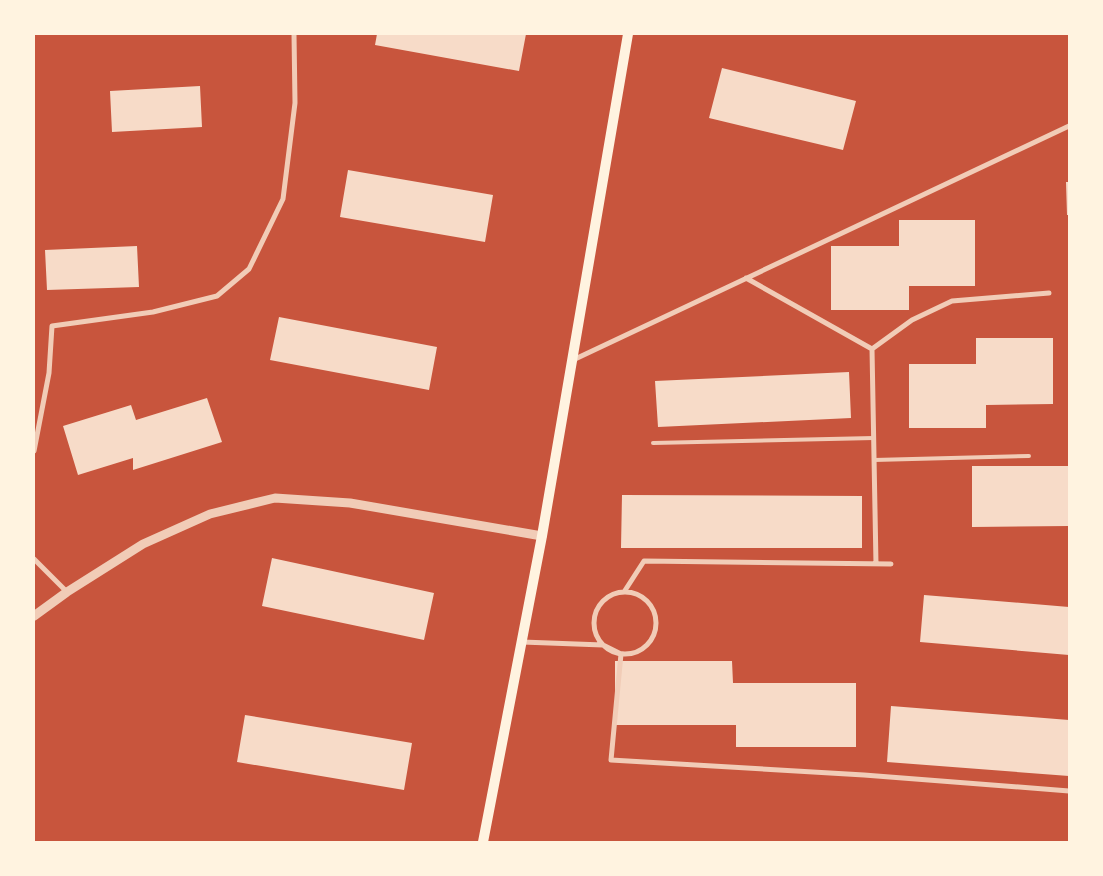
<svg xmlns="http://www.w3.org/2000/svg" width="1103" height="876" viewBox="0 0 1103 876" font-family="'Public Sans',sans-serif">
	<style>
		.building { fill: #f7dbc8 }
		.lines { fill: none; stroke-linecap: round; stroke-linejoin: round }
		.service { stroke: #f1ccb7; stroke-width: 4 }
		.minor { stroke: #f1ccb7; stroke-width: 5 }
		.tertiary { stroke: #f1ccb7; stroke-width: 9 }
		.secondary { stroke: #fff3e0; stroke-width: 10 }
	</style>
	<rect width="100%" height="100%" fill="#c8553d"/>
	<path class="building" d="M377 34H526L519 71 375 45Z
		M722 68 856 101 843 150 709 118Z
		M200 86 202 127 112 132 110 91Z
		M348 170 493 195 485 242 340 217Z
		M1066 182H1069V215H1067Z
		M899 220H975V286H909V310H831V246H899Z
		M137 246 139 287 47 290 45 250Z
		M279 317 437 347 429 390 270 360Z
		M976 338H1053V404L986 405V428H909V364H976Z
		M849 372 851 418 658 427 655 381Z
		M207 398 222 442 133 470V458L78 475 63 426 131 405 136 420Z
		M972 466H1069V526L972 527Z
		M622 495 862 496V548H621Z
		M272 558 434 593 424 640 262 606Z
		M924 595 1069 607V655L920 642Z
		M615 661H732L733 683H856V747H736V725H615Z
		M891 706 1069 720V776L887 762Z
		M245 715 412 743 404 790 237 762Z"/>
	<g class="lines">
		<path class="service" d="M653 443 874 438
			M874 460 1029 456"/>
		<path class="minor" d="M746 278 872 349 876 564
			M872 349 912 320 952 301 1049 293
			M573 360 1069 126
			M34 451 49 373 52 326 153 312 217 296 249 269 283 199 295 103 294 34
			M34 559 67 592
			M624 592 644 561 891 564H884
			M594 623a31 31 0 1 1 62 0a31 31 0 1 1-62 0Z
			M522 642 603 645 621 654 611 760 864 775 1069 791"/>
		<path class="tertiary" d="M34 616 67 592 143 544 210 514 275 498 350 503 542 536"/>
		<path class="secondary" d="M483 842 542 536 628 34"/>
	</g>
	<rect width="1103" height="876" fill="none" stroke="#fff3e0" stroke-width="70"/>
</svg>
